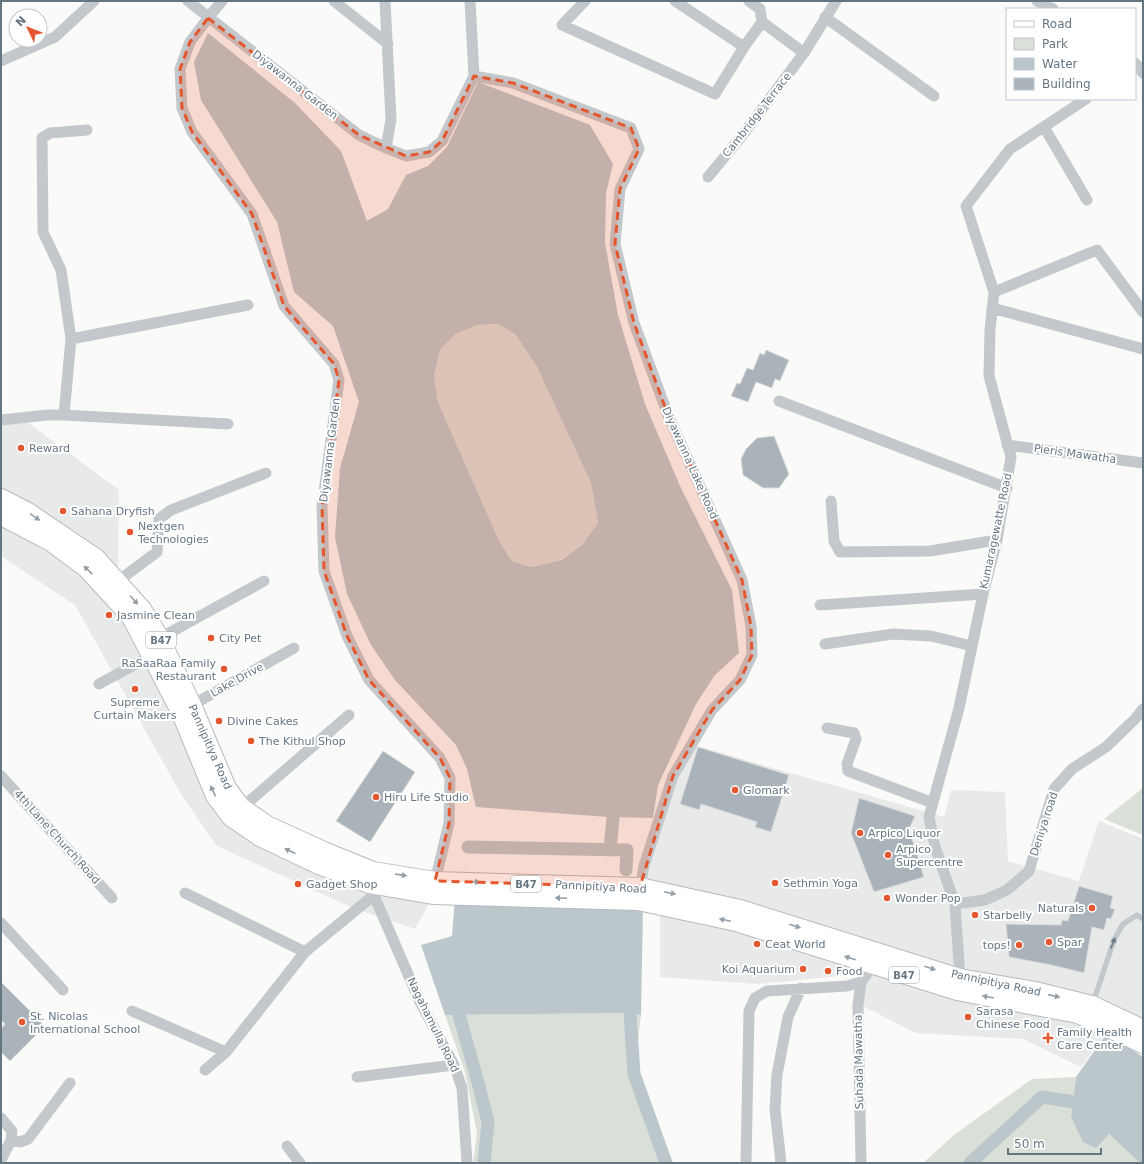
<svg xmlns="http://www.w3.org/2000/svg" width="1144" height="1164" viewBox="0 0 1144 1164" font-family="'DejaVu Sans',sans-serif">
	<style>
		.built { fill: #e8e9e9 }
		.green { fill: #dadfd7 }
		.water { fill: #bbc7cb; fill-rule: evenodd }
		.lines { fill: none; stroke-linecap: round; stroke-linejoin: round }
		.canal { stroke: #bbc7cb; stroke-width: 13 }
		.building { fill: #aab3b9; stroke: #dcdcda }
		.primary-casing { stroke: #b5babe; stroke-width: 20 }
		.service { stroke: #c3c8cc; stroke-width: 5.5 }
		.minor { stroke: #c3c8cc; stroke-width: 11 }
		.primary { stroke: #fff; stroke-width: 18 }
		.oneway { fill: #939fa8 }
		.oneway2 { fill: #6a7a87 }
		.marked { fill: #e4572e; fill-opacity: 0.2; stroke: #e4572e; stroke-width: 3; stroke-dasharray: 8 5; stroke-linejoin: round }
		.poi-dot { fill: #e4572e; stroke: #fff; stroke-width: 1.5 }
		.labels { text-anchor: middle; dominant-baseline: central; stroke-width: 4; stroke-linejoin: round; paint-order: stroke }
		.shield { fill: #fff; stroke: #939fa8; stroke-width: 1 }
		.shield-label { font-size: 10px; font-weight: bold; fill: #657683 }
		.street-label { font-size: 11px; fill: #657683; stroke: #fff }
		.poi-label { font-size: 11px; fill: #657683; stroke: #fff; text-anchor: start }
	</style>
	<rect width="100%" height="100%" fill="#fafaf8"/>
	<path class="built" d="M27 422 119 490 118 578 1 497V423Z
		M1 516 85 569 130 618 214 797 433 897 415 929 353 908 217 846 182 796 75 605 1 556Z
		M697 746 944 817 951 790 1005 792 1008 861 1079 881 1099 821 1143 839V1019L1095 996 1037 982 962 969 742 900 647 879 649 867 678 778Z
		M660 912 734 928 1076 1020 1106 1033 1081 1067 1023 1039 916 1033 863 1006V974L757 984 660 977Z"/>
	<path class="green" d="M498 324 515 334 537 367 591 483 598 523 582 545 560 560 531 567 512 561 499 541 438 402 434 376 440 350 456 334 477 325Z
		M1143 788V835L1104 819Z
		M630 1013 641 1015 634 1074 666 1163H473L477 1133 465 1072 445 1015Z
		M1076 1077 1071 1116 1109 1134 1140 1163H923L954 1135 1032 1079Z"/>
	<path class="water" d="M208 33 295 103 341 151 367 221 388 209 406 175 428 166 447 147 478 82 590 125 613 164 606 193 605 243 618 315 645 404 680 486 732 590 739 653 715 675 696 704 658 785 653 818 608 817 476 807 467 769 456 745 395 680 371 645 347 594 335 537 340 468 359 402 333 326 294 292 277 222 201 100 194 62ZM498 324 515 334 537 367 591 483 598 523 582 545 561 560 531 567 512 561 499 541 438 402 434 376 440 350 456 334 477 325Z
		M455 898 643 905 641 1015 630 1013 445 1015 421 945 452 936Z
		M1107 1033 1143 1057V1163H1140L1109 1134 1096 1148 1083 1142 1071 1116 1076 1077Z"/>
	<g class="lines">
		<path class="canal" d="M468 847 627 850 626 870
			M610 850 613 818
			M630 1013 634 1074 666 1163
			M459 1015 476 1075 488 1122 484 1163
			M970 1163 1042 1097 1074 1102"/>
	</g>
	<path class="building" d="M766 350 789 360 780 381 775 379 772 388 756 382 748 402 731 396 737 383 740 384 747 368 753 370 760 353 764 355Z
		M774 436 789 474 779 488H763L743 475 741 459 746 449 757 438Z
		M698 747 789 775 771 832 755 827 757 822 701 804 699 810 680 804Z
		M383 751 415 772 370 842 336 821Z
		M859 798 915 816 909 829 924 877 874 892 851 833Z
		M1079 886 1113 896 1110 908 1115 909 1111 919 1107 918 1104 930 1092 927 1084 973 1051 965 1009 957 1006 924 1061 925 1062 920 1068 921Z
		M1 982 45 1026 10 1061 1 1052V1029L5 1024 1 1020Z"/>
	<g class="lines">
		<g class="primary-casing">
			<path id="primary" d="M1 498 28 512 96 558 142 609 160 638 192 705 227 788 241 807 267 825 324 851 373 871 435 881 640 887 740 909 960 978 1035 991 1092 1005 1143 1029
				M1 516 51 542 86 568 131 617 180 711 215 796 231 817 260 837 319 865 369 884 433 895 638 901 736 922 957 991 1078 1014 1143 1044"/>
		</g>
		<path class="service" d="M1093 1003 1114 940 1123 924 1137 915 1143 919"/>
		<path class="minor" d="M188 1 359 135 386 148 406 156 429 152 442 141 474 76 470 1
			M222 1 208 18 190 42 180 69 182 108 192 132 252 214 284 306 334 364 339 380 322 507 324 571 347 636 369 680 440 758 450 778 449 823 434 886
			M334 1 388 44
			M385 1 391 119 386 148
			M585 1 562 25 715 94 744 47 762 22 760 9 749 1
			M675 1 744 47
			M1037 1 1053 9
			M825 17 934 96
			M762 22 804 53
			M1 61 55 37 94 1
			M1135 63 1143 73
			M474 76 513 83 631 128 639 149 620 189 615 244 634 323 668 415 742 580 751 626 752 655 740 680 712 710 673 776 644 866 639 893
			M1044 127 1087 200
			M708 177 741 137 804 53 836 1
			M994 292 1097 250 1143 312
			M992 308 1143 349
			M71 339 248 305
			M779 401 1007 488
			M64 415 228 424
			M1 420 47 415H64L71 339 61 270 43 232 42 138 50 133 87 130
			M1007 445 1143 463
			M831 501 834 541 840 552 930 551 997 540
			M118 581 157 552 159 519 171 510 266 473
			M820 605 983 594
			M160 638 264 581
			M825 644 893 634 931 636 972 646
			M99 684 151 656
			M187 708 294 648
			M827 728 854 733 856 739 847 764 848 771 933 803
			M1 776 112 898
			M238 811 349 715
			M370 881 369 884 420 1002 454 1065 462 1088 467 1163
			M185 893 305 952
			M955 904 985 900 1007 890 1029 871 1054 789 1072 769 1106 747 1135 719 1143 709
			M1 923 63 990
			M959 982 960 978 955 904 935 847 929 817 959 708 983 594 997 540 1011 457 989 376 990 330 994 292 966 206 1010 149 1086 99
			M132 1011 226 1052
			M205 1070 226 1052 305 952 374 895
			M357 1077 454 1065
			M1 1118 12 1131 11 1140 1 1160
			M11 1140 20 1142 28 1139 70 1083
			M287 1146 300 1163
			M746 1163 749 1011 755 998 767 991 847 986 861 982
			M781 1163 775 1109 777 1075 788 1017 801 988
			M861 1163 858 1005 861 982 873 965"/>
		<use href="#primary" class="primary"/>
	</g>
	<defs><path id="oneway-solid" d="M-6-.8H1V-3.2L6.5 0L1 3.2V.8H-6Z"/></defs>
	<g class="oneway">
		<use href="#oneway-solid" transform="translate(35 517) rotate(34)"/>
		<use href="#oneway-solid" transform="translate(88 570) rotate(-136)"/>
		<use href="#oneway-solid" transform="translate(134 600) rotate(48)"/>
		<use href="#oneway-solid" transform="translate(213 791) rotate(-115)"/>
		<use href="#oneway-solid" transform="translate(290 851) rotate(-155)"/>
		<use href="#oneway-solid" transform="translate(401 875) rotate(9)"/>
		<use href="#oneway-solid" transform="translate(474 882) rotate(2)"/>
		<use href="#oneway-solid" transform="translate(670 893) rotate(12)"/>
		<use href="#oneway-solid" transform="translate(561 898) rotate(-178)"/>
		<use href="#oneway-solid" transform="translate(725 920) rotate(-168)"/>
		<use href="#oneway-solid" transform="translate(795 926) rotate(18)"/>
		<use href="#oneway-solid" transform="translate(850 958) rotate(-163)"/>
		<use href="#oneway-solid" transform="translate(930 968) rotate(17)"/>
		<use href="#oneway-solid" transform="translate(1054 996) rotate(13)"/>
		<use href="#oneway-solid" transform="translate(988 997) rotate(-170)"/>
	</g>
	<use class="oneway2" href="#oneway-solid" transform="translate(1113 943) rotate(-69)"/>
	<path class="marked" d="M208 18 359 135 406 156 429 152 442 141 474 76 513 83 631 128 639 149 620 189 615 244 634 323 668 415 742 580 751 626 752 655 740 680 712 710 673 776 640 887 435 881 449 823 450 778 440 758 369 680 347 636 324 571 322 507 339 380 334 364 284 306 252 214 192 132 182 108 180 69 190 42Z"/>
	<g class="poi-dot">
		<circle cx="21" cy="448" r="4"/>
		<circle cx="63" cy="511" r="4"/>
		<circle cx="130" cy="532" r="4"/>
		<circle cx="109" cy="615" r="4"/>
		<circle cx="211" cy="638" r="4"/>
		<circle cx="224" cy="669" r="4"/>
		<circle cx="135" cy="689" r="4"/>
		<circle cx="219" cy="721" r="4"/>
		<circle cx="251" cy="741" r="4"/>
		<circle cx="735" cy="790" r="4"/>
		<circle cx="376" cy="797" r="4"/>
		<circle cx="860" cy="833" r="4"/>
		<circle cx="888" cy="855" r="4"/>
		<circle cx="775" cy="883" r="4"/>
		<circle cx="298" cy="884" r="4"/>
		<circle cx="887" cy="898" r="4"/>
		<circle cx="1092" cy="908" r="4"/>
		<circle cx="975" cy="915" r="4"/>
		<circle cx="1049" cy="942" r="4"/>
		<circle cx="757" cy="944" r="4"/>
		<circle cx="1019" cy="945" r="4"/>
		<circle cx="803" cy="969" r="4"/>
		<circle cx="828" cy="971" r="4"/>
		<circle cx="968" cy="1017" r="4"/>
		<circle cx="22" cy="1022" r="4"/>
		<path d="M1046 1032h4v4h4v4h-4v4h-4v-4h-4v-4h4z"/>
	</g>
	<g class="labels">
		<g class="shield">
			<rect x="146" y="632" width="30" height="16" rx="3"/>
			<rect x="511" y="876" width="30" height="16" rx="3"/>
			<rect x="889" y="967" width="30" height="16" rx="3"/>
		</g>
		<g class="shield-label">
			<text x="161" y="640">B47</text>
			<text x="526" y="884">B47</text>
			<text x="904" y="975">B47</text>
		</g>
		<g class="street-label">
			<text transform="translate(295 85) rotate(38)">Diyawanna Garden</text>
			<text transform="translate(757 115) rotate(-52)">Cambridge Terrace</text>
			<text transform="translate(330 450) rotate(-83)">Diyawanna Garden</text>
			<text transform="translate(1075 454) rotate(8)">Pieris Mawatha</text>
			<text transform="translate(690 463) rotate(66)">Diyawanna Lake Road</text>
			<text transform="translate(996 531) rotate(-78)">Kumaragewatte Road</text>
			<text transform="translate(237 680) rotate(-29)">Lake Drive</text>
			<text transform="translate(210 747) rotate(66)">Pannipitiya Road</text>
			<text transform="translate(1044 824) rotate(-72)">Deniya road</text>
			<text transform="translate(57 837) rotate(48)">4th Lane Church Road</text>
			<text transform="translate(601 887) rotate(3)">Pannipitiya Road</text>
			<text transform="translate(996 983) rotate(12)">Pannipitiya Road</text>
			<text transform="translate(433 1025) rotate(64)">Nagahamulla Road</text>
			<text transform="translate(859 1062) rotate(-91)">Suhada Mawatha</text>
		</g>
		<g class="poi-label">
			<text x="29" y="448">Reward</text>
			<text x="71" y="511">Sahana Dryfish</text>
			<text x="138" y="526">Nextgen<tspan x="138" dy="13">Technologies</tspan></text>
			<text x="117" y="615">Jasmine Clean</text>
			<text x="219" y="638">City Pet</text>
			<text x="216" y="663" text-anchor="end">RaSaaRaa Family<tspan x="216" dy="13">Restaurant</tspan></text>
			<text x="135" y="702" text-anchor="middle">Supreme<tspan x="135" dy="13">Curtain Makers</tspan></text>
			<text x="227" y="721">Divine Cakes</text>
			<text x="259" y="741">The Kithul Shop</text>
			<text x="743" y="790">Glomark</text>
			<text x="384" y="797">Hiru Life Studio</text>
			<text x="868" y="833">Arpico Liquor</text>
			<text x="896" y="849">Arpico<tspan x="896" dy="13">Supercentre</tspan></text>
			<text x="783" y="883">Sethmin Yoga</text>
			<text x="306" y="884">Gadget Shop</text>
			<text x="895" y="898">Wonder Pop</text>
			<text x="1084" y="908" text-anchor="end">Naturals</text>
			<text x="983" y="915">Starbelly</text>
			<text x="1057" y="942">Spar</text>
			<text x="765" y="944">Ceat World</text>
			<text x="1011" y="945" text-anchor="end">tops!</text>
			<text x="795" y="969" text-anchor="end">Koi Aquarium</text>
			<text x="836" y="971">Food</text>
			<text x="976" y="1011">Sarasa<tspan x="976" dy="13">Chinese Food</tspan></text>
			<text x="30" y="1016">St. Nicolas<tspan x="30" dy="13">International School</tspan></text>
			<text x="1057" y="1032">Family Health<tspan x="1057" dy="13">Care Center</tspan></text>
		</g>
	</g>
	<rect width="1144" height="1164" fill="none" stroke="#657683" stroke-width="4"/>
	<rect x="1006" y="8" width="130" height="92" fill="#ffffff" stroke="#c1c8cd"/>
	<rect x="1014" y="21" width="20" height="6" fill="#ffffff" stroke="#c1c8cd"/>
	<text x="1042" y="28" font-size="12" fill="#657683">Road</text>
	<rect x="1014" y="38" width="20" height="12" fill="#dadfd7" stroke="#c1c8cd"/>
	<text x="1042" y="48" font-size="12" fill="#657683">Park</text>
	<rect x="1014" y="58" width="20" height="12" fill="#bbc7cb" stroke="#c1c8cd"/>
	<text x="1042" y="68" font-size="12" fill="#657683">Water</text>
	<rect x="1014" y="78" width="20" height="12" fill="#aab3b9" stroke="#c1c8cd"/>
	<text x="1042" y="88" font-size="12" fill="#657683">Building</text>
	<g transform="translate(28 28) rotate(313)"><circle r="19" fill="#ffffff" stroke="#c1c8cd"/>
	<path d="M0-3L7 15L0 10L-7 15Z" fill="#e4572e"/>
	<text y="-6" font-size="11" font-weight="bold" text-anchor="middle" fill="#657683">N</text>
	</g>
	<path d="M1008 1148v6h93v-6" fill="none" stroke="#657683" stroke-width="2"/>
	<text x="1014" y="1148" font-size="12" fill="#657683" stroke="#ffffff" stroke-width="3" paint-order="stroke">50 m</text>
</svg>
